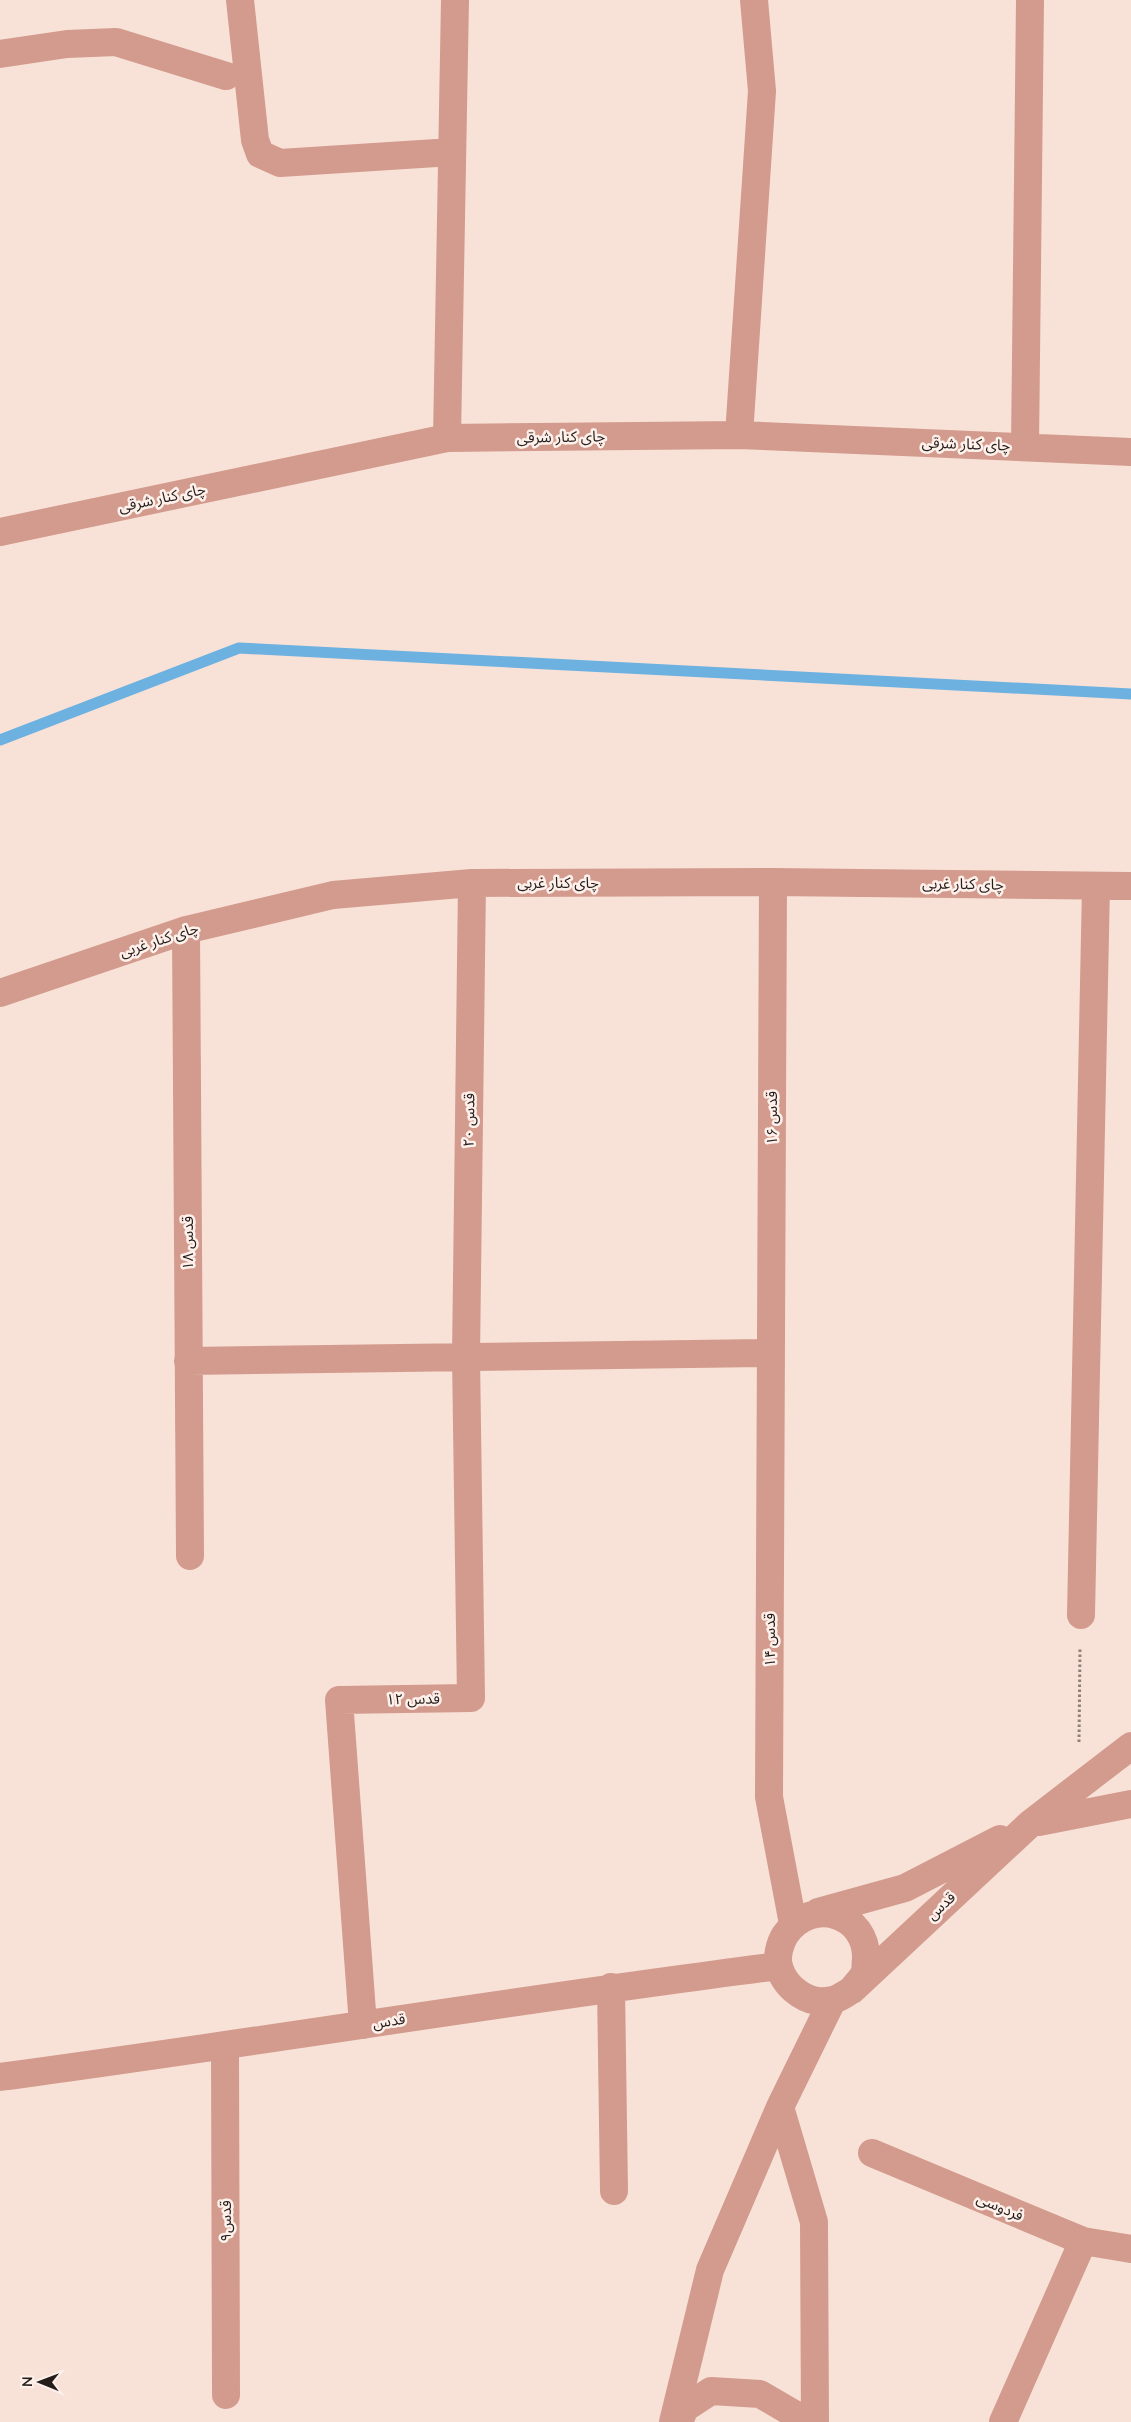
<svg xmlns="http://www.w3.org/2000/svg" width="1131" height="2422" viewBox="0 0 1131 2422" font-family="'Nunito Sans','Noto Sans Arabic',sans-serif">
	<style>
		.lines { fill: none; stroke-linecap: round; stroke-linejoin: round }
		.stream { stroke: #6db1e0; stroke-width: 11 }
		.path { stroke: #8e7f78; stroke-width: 3; stroke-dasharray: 2.5 2.5; stroke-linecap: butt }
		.minor { stroke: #d39b8d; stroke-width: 28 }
		.labels { text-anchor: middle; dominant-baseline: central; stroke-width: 5; stroke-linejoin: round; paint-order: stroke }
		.street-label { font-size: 15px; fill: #251d1a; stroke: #fef1eb }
	</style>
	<rect width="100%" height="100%" fill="#f8e2d8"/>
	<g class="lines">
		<path class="stream" d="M0 740 239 648 1131 694"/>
		<path class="path" d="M1079 1742 1080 1648"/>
		<path class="minor" d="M240 0 255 140 260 154 280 163 452 152
			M0 54 67 44 116 42 226 76
			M739 435 762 91 754 0
			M447 438 455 0
			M1025 446 1030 0
			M0 532 447 438 739 435 1131 452
			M773 882 769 1797 793 1924
			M186 930 190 1556
			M0 993 186 930 333 895 472 883 773 882 1131 886
			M188 1361 771 1353
			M1081 1615 1096 886
			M1039 1822 1131 1804
			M818 1912 905 1888 1000 1839
			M611 1987 614 2191
			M852 1990C856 1984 863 1978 865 1971 866 1968 865 1963 866 1960 868 1913 811 1896 785 1935 780 1943 776 1957 779 1967 786 1989 809 2006 832 2000 839 1999 846 1993 852 1990L1031 1823 1131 1746
			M363 2025 339 1700 471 1698 466 1357 472 883
			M225 2047 226 2395
			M0 2077C260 2042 519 1999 779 1966
			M780 2107 832 2001
			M872 2153 1083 2241 1131 2249
			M673 2422 710 2270 780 2107 814 2222 815 2422
			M679 2422 685 2408 711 2391 760 2394 808 2422
			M1003 2422 1083 2241"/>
	</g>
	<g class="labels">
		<g class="street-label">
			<text transform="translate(561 437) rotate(-1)">چای کنار شرقی</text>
			<text transform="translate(966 444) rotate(2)">چای کنار شرقی</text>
			<text transform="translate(162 498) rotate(-12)">چای کنار شرقی</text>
			<text x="558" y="883">چای کنار غربی</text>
			<text transform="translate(963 884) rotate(1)">چای کنار غربی</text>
			<text transform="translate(159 940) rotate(-18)">چای کنار غربی</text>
			<text transform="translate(772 1118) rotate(-90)">قدس ۱۶</text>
			<text transform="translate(469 1120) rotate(-89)">قدس ۲۰</text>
			<text transform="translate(188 1243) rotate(-90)">قدس ۱۸</text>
			<text transform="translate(770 1640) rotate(-90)">قدس ۱۴</text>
			<text transform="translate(413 1699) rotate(-1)">قدس ۱۲</text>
			<text transform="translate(941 1906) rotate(-43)">قدس</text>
			<text transform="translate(389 2021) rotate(-9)">قدس</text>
			<text transform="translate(1000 2207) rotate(23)">فردوسی</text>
			<text transform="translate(226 2221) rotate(-90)">قدس۹</text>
		</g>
	</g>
	<g transform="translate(40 2382) rotate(271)" stroke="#fef1eb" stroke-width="4" paint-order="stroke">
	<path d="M0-4L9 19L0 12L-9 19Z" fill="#251d1a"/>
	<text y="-8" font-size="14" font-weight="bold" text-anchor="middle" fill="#251d1a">N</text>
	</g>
</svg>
